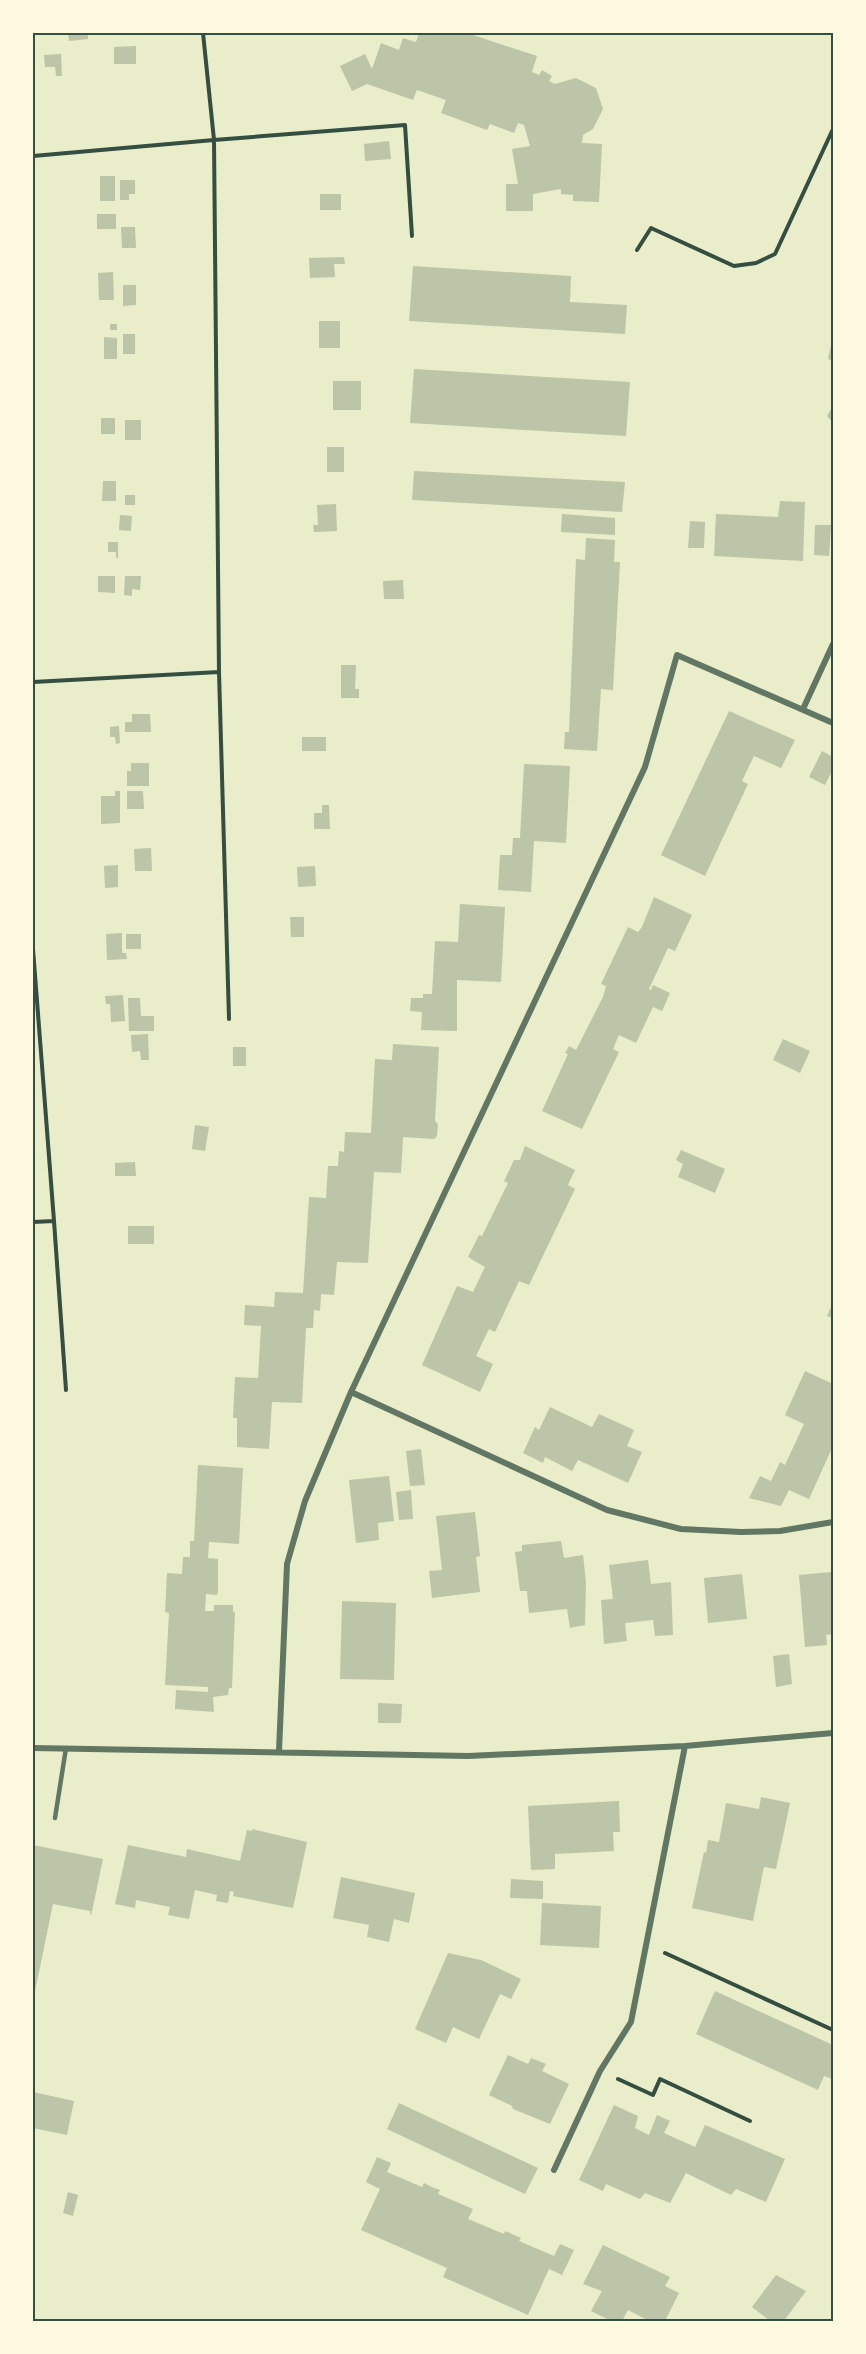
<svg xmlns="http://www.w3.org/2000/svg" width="866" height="2354" viewBox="0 0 866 2354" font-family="Arial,sans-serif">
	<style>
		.building { fill: #bcc5a7 }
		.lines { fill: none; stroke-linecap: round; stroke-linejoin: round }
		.path { stroke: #344e41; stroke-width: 4 }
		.service { stroke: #617663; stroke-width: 4.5 }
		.minor { stroke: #617663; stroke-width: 6 }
		.neatline { fill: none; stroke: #344e41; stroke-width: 2 }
	</style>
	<rect width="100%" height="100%" fill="#e9edc9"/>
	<path class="building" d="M68 33H88V39L69 41Z
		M419 33H467L537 56 532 72 539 75 542 70 552 76 549 81 555 84 576 78 596 88 603 109 593 129 583 135 582 143 602 144 599 202 573 201V195L561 194V189L533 194V211H506V184H518L512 149 530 146 524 125 518 123 514 133 490 124 487 130 441 113 446 100 417 90 413 100 367 84 352 91 340 66 365 54 372 69 381 43 399 50 403 38 416 42Z
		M136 46V64H114V47Z
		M61 54 62 76H56L55 67H45L44 55Z
		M389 141 391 159 365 161 364 144Z
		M100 176H115V201H100Z
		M120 180H135V194H129V200H120Z
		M320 194H341V210H320Z
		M97 214H116V229H97Z
		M121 227H135L136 248H122Z
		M344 257 345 264H334L335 277 310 278 309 258Z
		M413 266 571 276 570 302 627 305 625 334 409 321Z
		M113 272 114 300H99L98 273Z
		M123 285H136V305L123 306Z
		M319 321H340V348H319Z
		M110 324H117V330H110Z
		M123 334H135V354H123Z
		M104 337 117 338V359H104Z
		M832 341H833V361L828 359Z
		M414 369 630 382 626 436 410 423Z
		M333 381H361V410H333Z
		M833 406V423L827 416Z
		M101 418H115V434H101Z
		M125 420H141V440H125Z
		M327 447H344V472H327Z
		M414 471 625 482 622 512 412 500Z
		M103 481H116V501H102Z
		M125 495H135V505H125Z
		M780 501 805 502 803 561 714 556 716 514 778 517Z
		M336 504 337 531 314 532 313 525H318L317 505Z
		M562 514 615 518V535L561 532Z
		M120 515 132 516 131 531 119 530Z
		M690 521 705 522 704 548H688Z
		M815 525H831L829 556 814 555Z
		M586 538 615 540 614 562H620L613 690 601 689 597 751 564 749 565 732H569L576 559 585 560Z
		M108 542H118V558H116V552H108Z
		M98 576H115V593L98 592Z
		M125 576H141L140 590 132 589V596L124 595Z
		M403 580 404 599H384L383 581Z
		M341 665H356L355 689H359V698H341Z
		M729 711 795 740 781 768 754 756 742 781 748 784 705 876 661 855Z
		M132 714H150L151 732H125V722H132Z
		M119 726 120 743 116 744 115 737H110V727Z
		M302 737H326V751H302Z
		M822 751 833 757V769L825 785 809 777Z
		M131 763H149V786H127V771H131Z
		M524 764 570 766 566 843 534 841 531 892 498 890 500 855H512L513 838H520Z
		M115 791H120V823L101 824V796H115Z
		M127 791H143L144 809H127Z
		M322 805H329L330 829H314V813H322Z
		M151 848 152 871H135L134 849Z
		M118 865V887L105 888 104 866Z
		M315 866 316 886 298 887 297 867Z
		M654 897 692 915 675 951 668 948 649 989 651 990 653 985 670 993 662 1011 653 1007 636 1043 619 1035 613 1049 619 1052 582 1129 542 1111 568 1054 565 1053 569 1046 576 1050 603 997 606 986 601 984 628 927 638 932 642 927Z
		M460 904 505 907 501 982 457 980V1031L421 1030 422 1012 410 1011 411 998H423V994H432L435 941 458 942Z
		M290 917H304V937H291Z
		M122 933V953H126L127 959 107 960 106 934Z
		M126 934H141V949H126Z
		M123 995 125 1021 111 1022 110 1004H106L105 996Z
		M128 998H140L141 1016H154V1031H129Z
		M148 1034 149 1060H141L140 1051 132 1052 131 1035Z
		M783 1039 810 1051 800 1073 773 1060Z
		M393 1044 439 1047 435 1121 438 1124 437 1136 434 1139 403 1137 401 1173 374 1172 368 1263 337 1262 334 1295 321 1294 320 1311 314 1310 313 1328H306L302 1403 272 1402 269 1449 237 1447V1418H233L235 1377 258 1378 261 1326 244 1325 245 1305 274 1307 275 1292 303 1293 309 1197 326 1198 328 1166H338L339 1151 344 1152 345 1132 371 1133 375 1059 392 1060Z
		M233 1047H246V1066H233Z
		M195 1125 209 1127 205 1151 192 1149Z
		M525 1146 575 1170 568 1185 575 1189 529 1285 519 1281 495 1332 489 1329 476 1356 493 1364 480 1392 422 1365 457 1286 473 1292 485 1267 468 1257 479 1235 482 1236 508 1183 504 1181 514 1160H520Z
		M681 1150 725 1169 715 1193 678 1177 683 1164 676 1160Z
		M135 1162 136 1176H115V1163Z
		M128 1226H154V1244H128Z
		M833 1303V1318L827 1316Z
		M805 1371 833 1384V1446L809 1499 789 1490 781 1506 749 1498 760 1476 771 1481 780 1462 785 1465 804 1424 785 1415Z
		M550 1407 592 1427 599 1414 634 1430 627 1446 642 1452 628 1483 578 1460 572 1471 545 1457 543 1463 523 1453 535 1427 539 1430Z
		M421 1449 425 1485 410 1486 406 1451Z
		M198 1465 243 1468 239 1544 209 1542 208 1558 218 1559V1592L217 1595 206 1594 205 1611H214V1605H233V1612H235L232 1688H229L228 1695 213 1697 214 1712 175 1709 176 1690 208 1692V1687L165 1685 169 1613 165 1612 167 1573 182 1574 183 1557H190V1541H194Z
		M389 1476 394 1521 378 1523 379 1540 356 1543 349 1480Z
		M411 1490 413 1519 399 1520 396 1492Z
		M475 1512 480 1556 476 1557 480 1592 432 1598 429 1571 442 1570 436 1516Z
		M561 1541 564 1558 583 1555 586 1582 585 1625 570 1628 567 1609 529 1613 527 1591H520L515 1552 522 1551V1545Z
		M648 1560 651 1584 671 1582 673 1635 655 1636 653 1620 625 1623 627 1641 604 1644 601 1600 613 1599 609 1565Z
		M831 1572 833 1634 826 1635 827 1645 805 1647 799 1575Z
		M742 1574 747 1619 708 1623 704 1578Z
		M342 1601 396 1603 394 1680 340 1679Z
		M789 1654 792 1684 776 1687 773 1656Z
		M378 1703 402 1704 401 1723H378Z
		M761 1797 790 1803 776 1869 764 1867 753 1921 692 1908 704 1852 706 1853 708 1840 719 1842 726 1803 759 1809Z
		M619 1801 620 1832H613L614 1851 555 1854V1869L531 1870 528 1806Z
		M252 1829 307 1842 293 1908 233 1896 234 1892 230 1891 228 1903 216 1901 217 1895 195 1890 189 1919 168 1915 170 1907 136 1900 135 1908 115 1904 128 1845 186 1857 187 1849 240 1861 247 1830 252 1831Z
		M33 1845 103 1859 91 1916 90 1911 53 1904 34 1996Z
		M341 1877 415 1893 409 1923 394 1919 389 1942 367 1937 369 1925 333 1918Z
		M511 1879 543 1881V1899L510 1898Z
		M542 1903 601 1906 599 1948 540 1945Z
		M448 1953 481 1960 521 1979 511 1999 500 1994 479 2039 453 2027 446 2043 415 2029Z
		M715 1991 833 2045 832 2079 824 2076 818 2090 696 2034Z
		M508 2055 528 2064 531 2058 546 2064 542 2071 569 2084 550 2124 513 2109 512 2106 489 2095Z
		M33 2092 74 2101 67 2135 33 2128Z
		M399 2103 538 2168 525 2194 387 2129Z
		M614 2105 638 2116 635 2128 649 2135 657 2115 670 2121 664 2133 695 2147 705 2125 785 2159 766 2202 736 2189 731 2195 686 2173 670 2203 645 2193 640 2199 606 2184 603 2191 579 2180Z
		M377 2157 391 2163 387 2172 422 2187 424 2183 432 2187 440 2190 438 2194 473 2209 468 2219 504 2234 505 2231 521 2238 519 2241 554 2256 560 2244 574 2250 562 2275 549 2269 528 2315 443 2277 447 2268 361 2230 380 2189 366 2182Z
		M68 2192 78 2195 73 2216 63 2213Z
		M603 2245 670 2277 665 2286 679 2293 665 2321H649L628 2310 622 2321H611L591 2311 602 2291 583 2284Z
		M776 2275 806 2291 784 2321H770L752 2307Z"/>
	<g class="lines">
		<path class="path" d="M203 33 214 140 405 125 412 236
			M33 156 214 140 219 672 229 1019
			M637 250 651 228 734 266 756 263 775 254 833 129
			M33 682 219 672
			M33 949 54 1221 33 1222
			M54 1221 66 1390
			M665 1953 833 2030
			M618 2079 653 2095 660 2079 750 2121"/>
		<path class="service" d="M55 1818 66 1748"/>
		<path class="minor" d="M803 709 833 644
			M351 1392 607 1510 681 1529 741 1532 780 1531 833 1522
			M33 1748 468 1756 685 1746 833 1733
			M279 1751 287 1564 305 1501 351 1392 645 767 677 655 833 723
			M554 2170 600 2071 631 2022 685 1746"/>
	</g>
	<rect width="866" height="2354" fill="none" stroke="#fefae0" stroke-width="69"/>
	<rect x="34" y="34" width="798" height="2286" class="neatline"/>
</svg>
